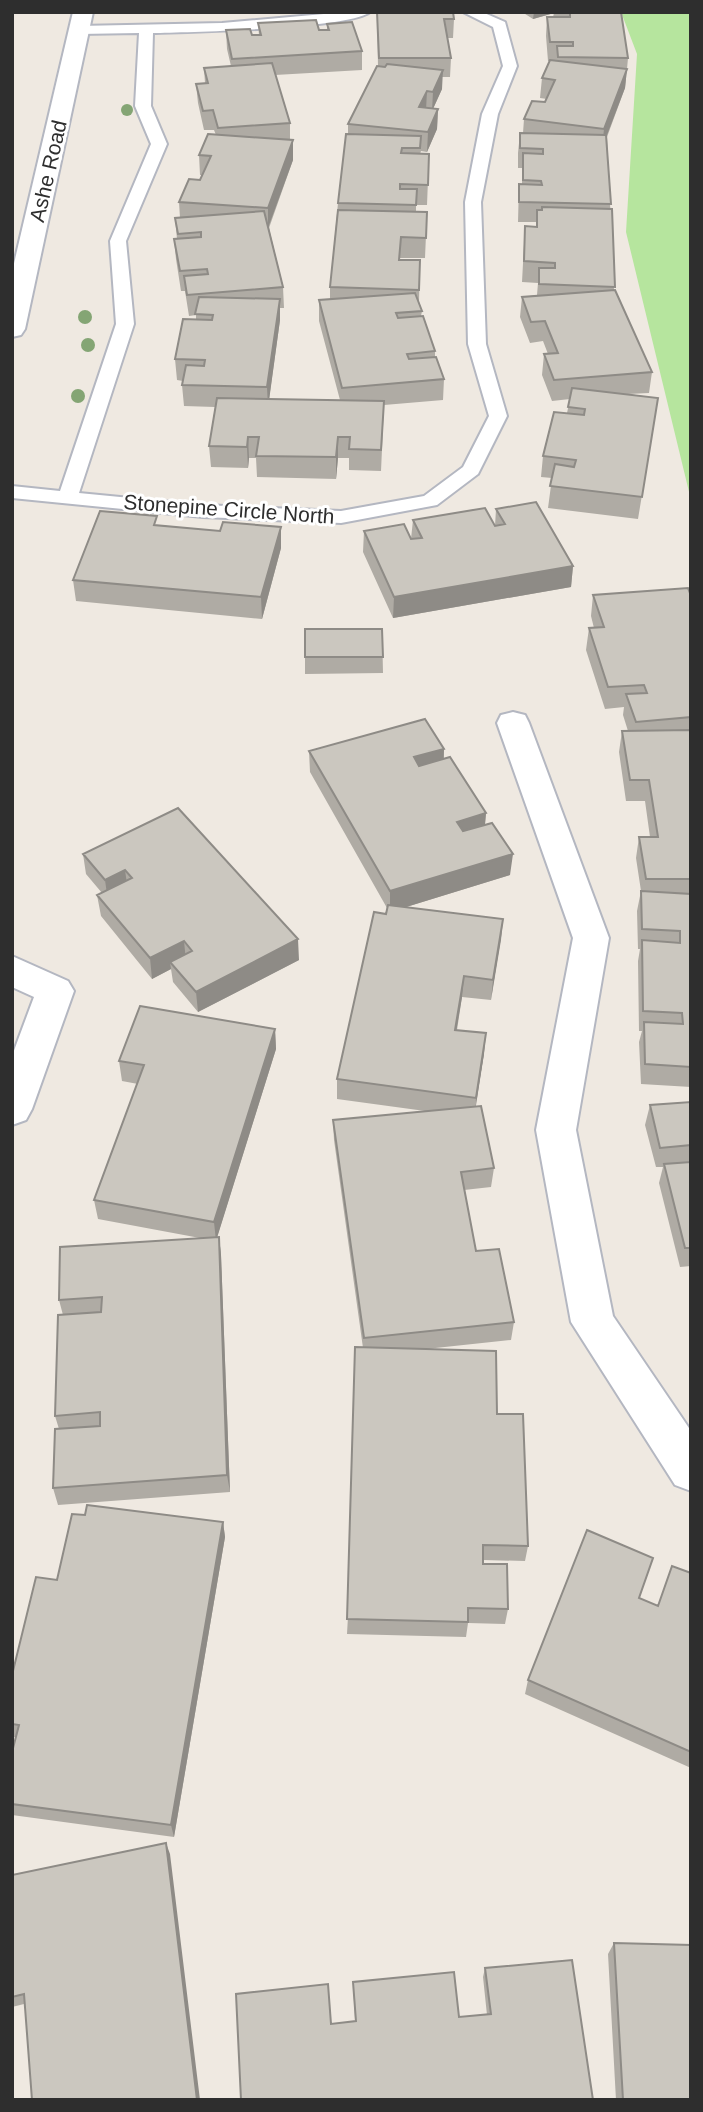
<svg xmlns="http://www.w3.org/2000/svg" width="703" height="2112" viewBox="0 0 703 2112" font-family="Helvetica,sans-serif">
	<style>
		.green { fill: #b6e59e }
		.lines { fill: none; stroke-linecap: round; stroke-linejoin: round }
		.service-casing { stroke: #b4b7c1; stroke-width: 4 }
		.minor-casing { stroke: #b4b7c1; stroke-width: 4 }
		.tertiary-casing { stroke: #b4b7c1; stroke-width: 4 }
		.service { fill: #fff; fill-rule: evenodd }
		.minor { fill: #fff; fill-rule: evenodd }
		.tertiary { fill: #fff; fill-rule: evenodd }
		.tree { fill: #84a574 }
		.wall { fill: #afaba4 }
		.shaded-wall { fill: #8e8b86 }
		.building { fill: #cbc7bf; stroke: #8e8b86; stroke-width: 2 }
		.labels { text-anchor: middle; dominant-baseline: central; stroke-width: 6; stroke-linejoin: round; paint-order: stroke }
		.far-street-label { font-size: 21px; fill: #2e2e2e; stroke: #fff }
	</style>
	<rect width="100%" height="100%" fill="#efe9e1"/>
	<path class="green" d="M621 12H691V500L626 232 637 54Z"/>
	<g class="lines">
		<g class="service-casing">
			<path id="service" d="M346 12H370C349 29 189 32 153 33L151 106 167 144 126 241 134 324 79 493 203 505 341 511 424 496 463 467 489 416 468 344 465 202 482 114 503 66 493 27 463 12H482L505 22 517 66 498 114 481 202 486 344 507 416 478 474 437 505 341 523 203 517 12 498V486L60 491 116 324 110 241 151 144 135 106 139 33 79 34 72 30 79 26 222 23Z"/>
		</g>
		<g class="minor-casing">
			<path id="minor" d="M513 712 525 715 529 723 609 938 576 1130 613 1316 691 1431V1491L675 1485 571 1322 536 1130 573 938 497 723 501 715Z
				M12 956 68 981 74 991 32 1109 26 1120 12 1125V1056L34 997 12 987Z"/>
		</g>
		<g class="tertiary-casing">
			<path id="tertiary" d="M73 12H93L25 329 21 335 12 337V272Z"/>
		</g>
		<use href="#service" class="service"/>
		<use href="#minor" class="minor"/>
		<use href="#tertiary" class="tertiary"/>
	</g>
	<g class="tree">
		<circle cx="127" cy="110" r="6"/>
		<circle cx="85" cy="317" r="7"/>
		<circle cx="88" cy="345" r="7"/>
		<circle cx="78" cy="396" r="7"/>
	</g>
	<path class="wall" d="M377 12 454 19 453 38H447L451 58 450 77H442V89L433 109H438L437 129 427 152 421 151 420 154H429L427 205H416V212H427L425 258H400V260H420L419 302 422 311 421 316 435 351V357L444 379 443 400 384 405 381 471 349 470V458H338L336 479 257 477 256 458H249L248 468 211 467 209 446 215 407 184 406 182 385 183 381 177 380 175 359 196 320V315L189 316 185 291H181L176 259 174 239H177L175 218H180L179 202 200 180 203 175H200L199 155 216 135 214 130H204L198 103 196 84 205 83 204 68 231 66 227 49 226 30 252 35H259L258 23 319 30H327V24L362 51V70L275 75 290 123V140L293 160 269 228 283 287 284 308H280V320L269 399 340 400 319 321V300L330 299V287L338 203 348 134V124L378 67Z
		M522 12H621L628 58 627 69 625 88 607 137 614 290 652 372 649 393 628 394 658 398 638 519 548 508 552 478 541 477 543 456 567 413 570 399 552 401 542 375 544 354H548L543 341 530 343 520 317 522 297 537 295 538 283 522 282 525 226 536 227V222H518L519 184 522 185V168H518V153L520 133H523L524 119 545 102 547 99 540 98 542 78 550 61H548L546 36 547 17H553L554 13 533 19Z
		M496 509 573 566 571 587 393 618 363 552 364 531 411 539 413 520 495 526Z
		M158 525 220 531 281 527V548L262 619 76 601 73 580Z
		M593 595 691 596V1087L641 1084 639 1042 642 1031H639L638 961 640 949H638L637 911 641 891 636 858 639 837H650L645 801H626L619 752 622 731H628L623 715 624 707 605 709 586 650 589 628H594L591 616Z
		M382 629 383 673 305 674V657Z
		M444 749V759L486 813 485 825 510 875 406 907 503 919 491 1000 462 997 457 1030 484 1054 475 1106 494 1168 491 1187 464 1190 476 1251 514 1322 511 1340 426 1349 497 1414 528 1546 525 1561 483 1560V1564L508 1609 505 1624 468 1623 466 1637 347 1634 363 1348 334 1140 333 1120 425 1111 337 1099V1079L387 908 310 772 309 751Z
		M178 808 299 960 198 1012 173 982 171 969 152 979 101 916 97 895 102 893 86 874 83 854Z
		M275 1029 276 1049 217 1237H219L221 1255 230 1492 58 1505 53 1488 59 1429 55 1416 63 1315 59 1300 200 1238 98 1219 94 1200 138 1084 122 1081 119 1061Z
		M691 1102V1266L680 1267 659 1183 663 1167H656L645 1125 650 1105Z
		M223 1522 225 1537 174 1837 12 1815V1752L16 1737H12V1675L57 1580Z
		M691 1573V1768L525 1694 528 1680 639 1598 658 1606Z
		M170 1854 24 2004 12 2007V1875Z
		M614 1943 691 2100H616L608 1954Z
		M485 1968 593 2100 355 2021 353 1982 459 2017 487 2015 483 1977Z"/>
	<path class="shaded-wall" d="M534 12H554V13L533 19Z
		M627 69 625 88 602 148 604 129Z
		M443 70 442 89 432 111 433 92Z
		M427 91 426 110 419 107Z
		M438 109 437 129 427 152 428 132Z
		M293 140V160L268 228V208Z
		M280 299V320L268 408 267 387Z
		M248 437 249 458 248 468 247 447Z
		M338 437V458L336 479V457Z
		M281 527V548L262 619 261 597Z
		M573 566 571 587 393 618 394 597Z
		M444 749 443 770 413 778 414 757Z
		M486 813 484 834 456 843 457 822Z
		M513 854 510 875 390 912V891Z
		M125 870 128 891 108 901 105 880Z
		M503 919 501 940 491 1000 493 980Z
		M298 939 299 960 198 1012 196 992Z
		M184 941 186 961 170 962 171 969 152 979 150 958Z
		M464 976 462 997 453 1050 455 1030Z
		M275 1029 276 1049 216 1241 214 1222Z
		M486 1033 484 1054 474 1118 476 1098Z
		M219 1237 221 1255 230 1492 227 1475Z
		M223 1522 225 1537 174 1837 171 1825Z
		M166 1843 170 1854 200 2100H197Z"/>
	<path class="building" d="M377 12H453L454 19H444L451 58H379Z
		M555 12H621L628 58 558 57 557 46H573V42H550L547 17H570V13Z
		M316 20 319 30H329L327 24 352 22 362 51 232 59 226 30 250 29 252 35H261L258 23Z
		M550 60 627 69 604 129 524 119 532 101 545 102 555 80 542 78Z
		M272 63 290 123 218 128 213 110 203 111 196 84 208 83 204 68Z
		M387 64 443 70 433 92 427 91 419 107 438 109 428 132 348 124 377 66 385 67Z
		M520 133 606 135 611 204 519 202V184L542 185 541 181 523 180V153L543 154V149L520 148Z
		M208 134 293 140 268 208 179 202 189 179 200 180 211 156 199 155Z
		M346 134 421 136 420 148H402L401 153 429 154 428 185 400 184V189H417L416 205 338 203Z
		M542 207 612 209 615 287 539 284V268H555V263L524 261 525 226 537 227V210H542Z
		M338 210 427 212 426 238 401 237 399 260H420L419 290 330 287Z
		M264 211 283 287 187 295 184 276 208 274 207 269 180 271 174 239 201 237V232L178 234 175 218Z
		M615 290 652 372 554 380 544 354 558 353 545 321 531 322 522 297Z
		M415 293 422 311 396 313 398 318 423 316 435 351 407 354 409 359 436 357 444 379 342 388 319 300Z
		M199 297 280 299 267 387 182 385 186 365 204 366 205 360 175 359 183 319 212 320 213 315 195 314Z
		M572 388 658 398 642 497 550 486 555 464 574 467 576 460 543 456 554 412 584 415 585 409 568 407Z
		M217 398 384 401 381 450 349 449 350 437H338L336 457 256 456 259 437H248L247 447 209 446Z
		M536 502 573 566 394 597 364 531 404 524 411 539 422 538 413 520 485 508 495 526 505 524 496 509Z
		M100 511 157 516 154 525 220 531 223 522 281 527 261 597 73 580Z
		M688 588 691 596V717L636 722 626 694 647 693 644 685 608 687 589 628 604 627 593 595Z
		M305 629H382L383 657H305Z
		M425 719 444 749 414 757 419 766 450 757 486 813 457 822 463 831 492 823 513 854 390 891 309 751Z
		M691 730V879H646L639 837H658L649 780H630L622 731Z
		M178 808 298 939 196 992 170 962 192 951 184 941 150 958 97 895 132 878 125 870 105 880 83 854Z
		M641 891 691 894V1067L645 1064 644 1022 683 1024 682 1013 643 1011 642 940 680 943V931L642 929Z
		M388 905 503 919 493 980 464 976 455 1030 486 1033 476 1098 337 1079 374 912 386 914Z
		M140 1006 275 1029 214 1222 94 1200 144 1065 119 1061Z
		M691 1102V1145L660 1148 650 1105Z
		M481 1106 494 1168 461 1172 476 1251 499 1249 514 1322 364 1338 333 1120Z
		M691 1162V1248H685L664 1164Z
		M219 1237 227 1475 53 1488 55 1429 100 1426V1412L55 1416 58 1315 101 1312 102 1297 59 1300 60 1247Z
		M355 1347 496 1351 497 1414H523L528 1546 483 1545V1564H507L508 1609 468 1608V1622L347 1619Z
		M87 1505 223 1522 171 1825 12 1804V1752L19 1725 12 1724V1675L36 1577 57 1580 72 1514 85 1515Z
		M587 1530 653 1558 639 1598 658 1606 672 1566 691 1573V1752L528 1680Z
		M166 1843 197 2100H32L24 1994 12 1997V1875Z
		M614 1943 691 1945V2100H623Z
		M572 1960 593 2100H241L236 1994 328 1984 331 2024 356 2021 353 1982 454 1972 459 2017 491 2014 485 1968Z"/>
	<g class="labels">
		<g class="far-street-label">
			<text transform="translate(48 171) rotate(-77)">Ashe Road</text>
			<text transform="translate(229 509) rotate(4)">Stonepine Circle North</text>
		</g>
	</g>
	<rect width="703" height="2112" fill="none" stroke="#2e2e2e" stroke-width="28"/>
</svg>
